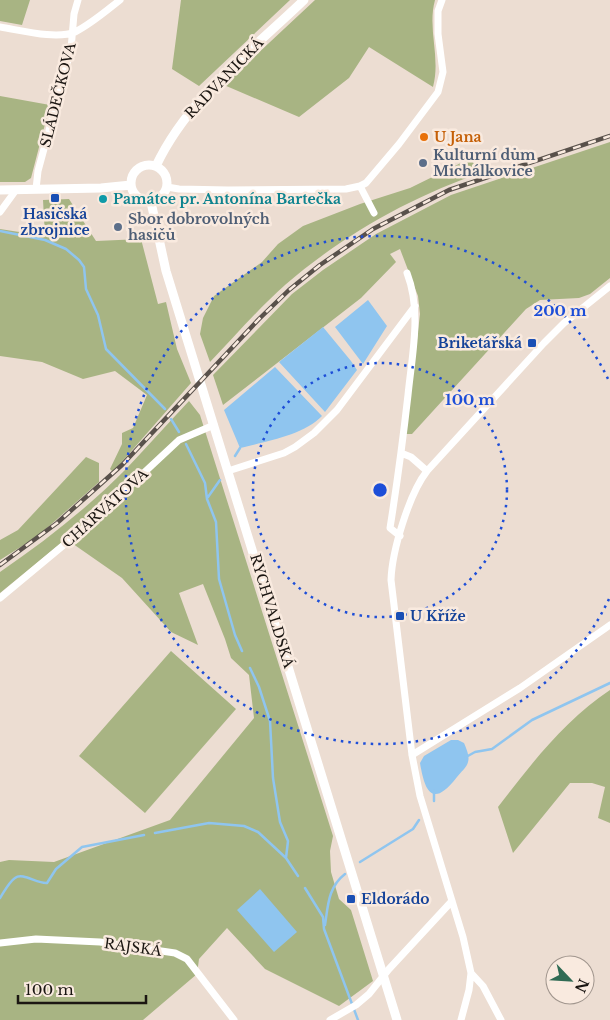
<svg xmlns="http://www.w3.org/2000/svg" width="610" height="1020" viewBox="0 0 610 1020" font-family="'Libre Baskerville',serif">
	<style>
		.green { fill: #a8b483 }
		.water { fill: #8fc5ef }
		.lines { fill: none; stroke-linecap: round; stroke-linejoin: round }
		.stream { stroke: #8fc5ef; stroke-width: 2.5 }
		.street { stroke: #fff; stroke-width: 7 }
		.secondary { stroke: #fff; stroke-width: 9 }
		.rail-casing { stroke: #59514b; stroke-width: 4.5 }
		.rail { stroke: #f9eadf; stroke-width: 2.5; stroke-dasharray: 8; stroke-linecap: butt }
		.ring { fill: none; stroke: #1d4ed8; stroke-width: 2.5; stroke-dasharray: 2.5 5 }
		.food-dot { fill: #e8710a; stroke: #f9eadf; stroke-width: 2 }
		.service-dot { fill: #5c6f8a; stroke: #f9eadf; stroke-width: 2 }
		.transit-dot { fill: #1a4fb4; stroke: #f9eadf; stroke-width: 2 }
		.culture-dot { fill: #0f9aa8; stroke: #f9eadf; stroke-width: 2 }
		.labels { text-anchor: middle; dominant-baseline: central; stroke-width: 5; stroke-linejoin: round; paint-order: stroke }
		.street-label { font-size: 14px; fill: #1b1612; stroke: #f9eadf }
		.food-label { font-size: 14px; font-weight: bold; fill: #c56008; stroke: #f9eadf; text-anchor: start }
		.service-label { font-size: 14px; font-weight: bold; fill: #4e5e75; stroke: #f9eadf; text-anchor: start }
		.culture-label { font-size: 14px; font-weight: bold; fill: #0d838f; stroke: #f9eadf; text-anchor: start }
		.transit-label { font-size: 14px; font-weight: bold; fill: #164399; stroke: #f9eadf; text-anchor: start }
		.centre { fill: #1d4ed8; stroke: #f9eadf; stroke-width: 2.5 }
		.ring-label { font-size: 15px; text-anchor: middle; font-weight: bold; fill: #1d4ed8; stroke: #f9eadf; stroke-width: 5; stroke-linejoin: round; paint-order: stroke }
	</style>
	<rect width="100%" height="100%" fill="#ecddd2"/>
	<path class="green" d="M0 0H30L22 25 0 21Z
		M181 0H290L199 86 172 69Z
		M315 0H435C427 29 441 57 433 87L369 47 349 78 299 117 224 85Z
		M0 96 50 105 31 178 25 182H0Z
		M610 142V278L590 294 579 298 540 300 526 309 412 434H406L420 314 418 296 400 249 390 254 396 262 361 298 223 405 213 375 292 294 323 270 376 234 451 195Z
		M469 159 484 172C412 196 343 235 285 285 259 308 235 336 210 362L200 334 203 318 214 296 262 262 278 244 303 226 360 204 410 188Z
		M69 199 96 241 141 239 158 304 166 302 177 349 191 383 113 472 110 469 122 444V433L133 428 147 395 115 371 83 379 42 362 0 356V229L45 236 43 200Z
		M189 401 200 415 333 836 330 851 331 872 339 899 351 910 373 981 339 1006 265 969 227 928 199 959 197 974 143 1020H0V862L9 860 54 862 170 820 254 718 249 675 231 658 225 639 203 584 179 593 198 645 171 632 122 578 66 539 0 593V572C45 541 89 507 127 468 148 446 168 423 189 401Z
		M86 457 99 463V482L38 536 0 560V540L18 530Z
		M171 651 236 709 145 813 79 756Z
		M610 690V823L598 818 605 787 592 783H570L513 853 498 807C531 764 565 720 610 690Z"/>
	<path class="water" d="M368 300 387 326 363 364 335 327Z
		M323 327 351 361 357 370 325 412 279 362Z
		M275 367 322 416C304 435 264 442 240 448L224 410Z
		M451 740H458L464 743C466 748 470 756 468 762 467 767 460 773 457 777 433 808 425 793 420 763L424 756Z
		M260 889 297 932 274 952 237 910Z"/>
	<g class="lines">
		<path class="stream" d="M0 231 45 240 66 249 79 260 84 267 86 289 98 315 106 349 165 409
			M171 419 179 432
			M186 444 205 483 207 499 216 522 219 579 235 635 242 651
			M235 456 240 448
			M208 497 220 480
			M250 668 259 687 270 721 273 778 280 822 288 841 286 858
			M466 757 475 752 492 749 532 720 610 683
			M434 801V791
			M155 833 209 823 244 826 258 832 286 858 298 876
			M360 862 413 829 419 820
			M305 888 323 917 324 929 358 1020
			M0 898C4 892 9 882 15 878 23 872 37 884 47 883L56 869 82 847 144 835
			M325 925C328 906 328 887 345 874"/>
		<path class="street" d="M0 27C20 30 56 40 75 32 91 24 106 11 120 0
			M360 186 374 213
			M167 187 179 189 228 190 346 189 360 186 366 183 399 144 438 92 443 72 438 34V11L442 0
			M36 189 38 171 71 49 74 14 78 0
			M0 212 16 190
			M401 453 411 457 427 471
			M228 471 284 453 295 447 314 433 337 410 415 306
			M400 536 390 528C397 484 403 439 408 395 412 354 422 312 407 273
			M0 598 89 524 179 440 214 425
			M412 755 520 688 610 625
			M0 943 36 939 100 942 175 953 187 959 234 1020
			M471 973 483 986 501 1020
			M330 1020 356 1005 369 994 389 969 452 901
			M461 1020 469 990 471 973 463 937 420 796 412 755 391 580C392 551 409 494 427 471L544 343 564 323 610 286"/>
		<path class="secondary" d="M131 183a18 18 0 1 1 36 0a18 18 0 1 1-36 0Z
			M156 166C188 98 251 51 304 0
			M0 190 101 188 131 185
			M151 202 166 271 397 1020"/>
		<g class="rail-casing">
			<path id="rail" d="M0 565 57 523 122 465 259 319 289 290 320 265 373 229 449 190 610 136"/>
		</g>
		<use href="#rail" class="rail"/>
	</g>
	<g class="ring">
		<circle cx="380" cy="490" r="127"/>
		<path d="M609 599A254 254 0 1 1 609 381"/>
	</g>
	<circle class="food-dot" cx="424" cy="137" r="5"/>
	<g class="service-dot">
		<circle cx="423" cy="163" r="5"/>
		<circle cx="118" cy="227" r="5"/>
	</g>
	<g class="transit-dot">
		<rect x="50" y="193" width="10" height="10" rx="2.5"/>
		<rect x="527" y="338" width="10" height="10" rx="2.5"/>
		<rect x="395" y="611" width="10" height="10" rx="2.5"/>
		<rect x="346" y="894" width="10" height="10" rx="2.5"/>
	</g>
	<circle class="culture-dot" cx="103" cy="199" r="5"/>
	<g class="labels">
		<g class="street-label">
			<text transform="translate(224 78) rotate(-46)">RADVANICKÁ</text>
			<text transform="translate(58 95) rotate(-76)">SLÁDEČKOVA</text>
			<text transform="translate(105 508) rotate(-42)">CHARVÁTOVA</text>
			<text transform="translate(272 611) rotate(73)">RYCHVALDSKÁ</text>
			<text transform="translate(133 947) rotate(8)">RAJSKÁ</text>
		</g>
		<g class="food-label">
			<text x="434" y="137">U Jana</text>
		</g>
		<g class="service-label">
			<text x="433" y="155">Kulturní dům<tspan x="433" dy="16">Michálkovice</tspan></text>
			<text x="128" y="219">Sbor dobrovolných<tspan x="128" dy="16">hasičů</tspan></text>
		</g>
		<g class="culture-label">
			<text x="113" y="199">Památce pr. Antonína Bartečka</text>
		</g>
		<g class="transit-label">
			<text x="55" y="214" text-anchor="middle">Hasičská<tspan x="55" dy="16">zbrojnice</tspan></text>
			<text x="522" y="343" text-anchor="end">Briketářská</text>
			<text x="410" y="616">U Kříže</text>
			<text x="361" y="899">Eldorádo</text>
		</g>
	</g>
	<circle cx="380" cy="490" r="8" class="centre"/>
	<g class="ring-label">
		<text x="560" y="316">200 m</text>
		<text x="470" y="405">100 m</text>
	</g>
	<g transform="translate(570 980) rotate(115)"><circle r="24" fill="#f9eadf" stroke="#a0958d"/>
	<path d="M0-4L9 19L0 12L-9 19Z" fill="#306b54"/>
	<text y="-8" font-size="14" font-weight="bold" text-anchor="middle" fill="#1b1612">N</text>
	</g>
	<path d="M18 995v8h128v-8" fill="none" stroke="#1b1612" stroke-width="2.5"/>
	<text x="25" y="995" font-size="15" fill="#1b1612" stroke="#f9eadf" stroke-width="4" paint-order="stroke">100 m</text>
</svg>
